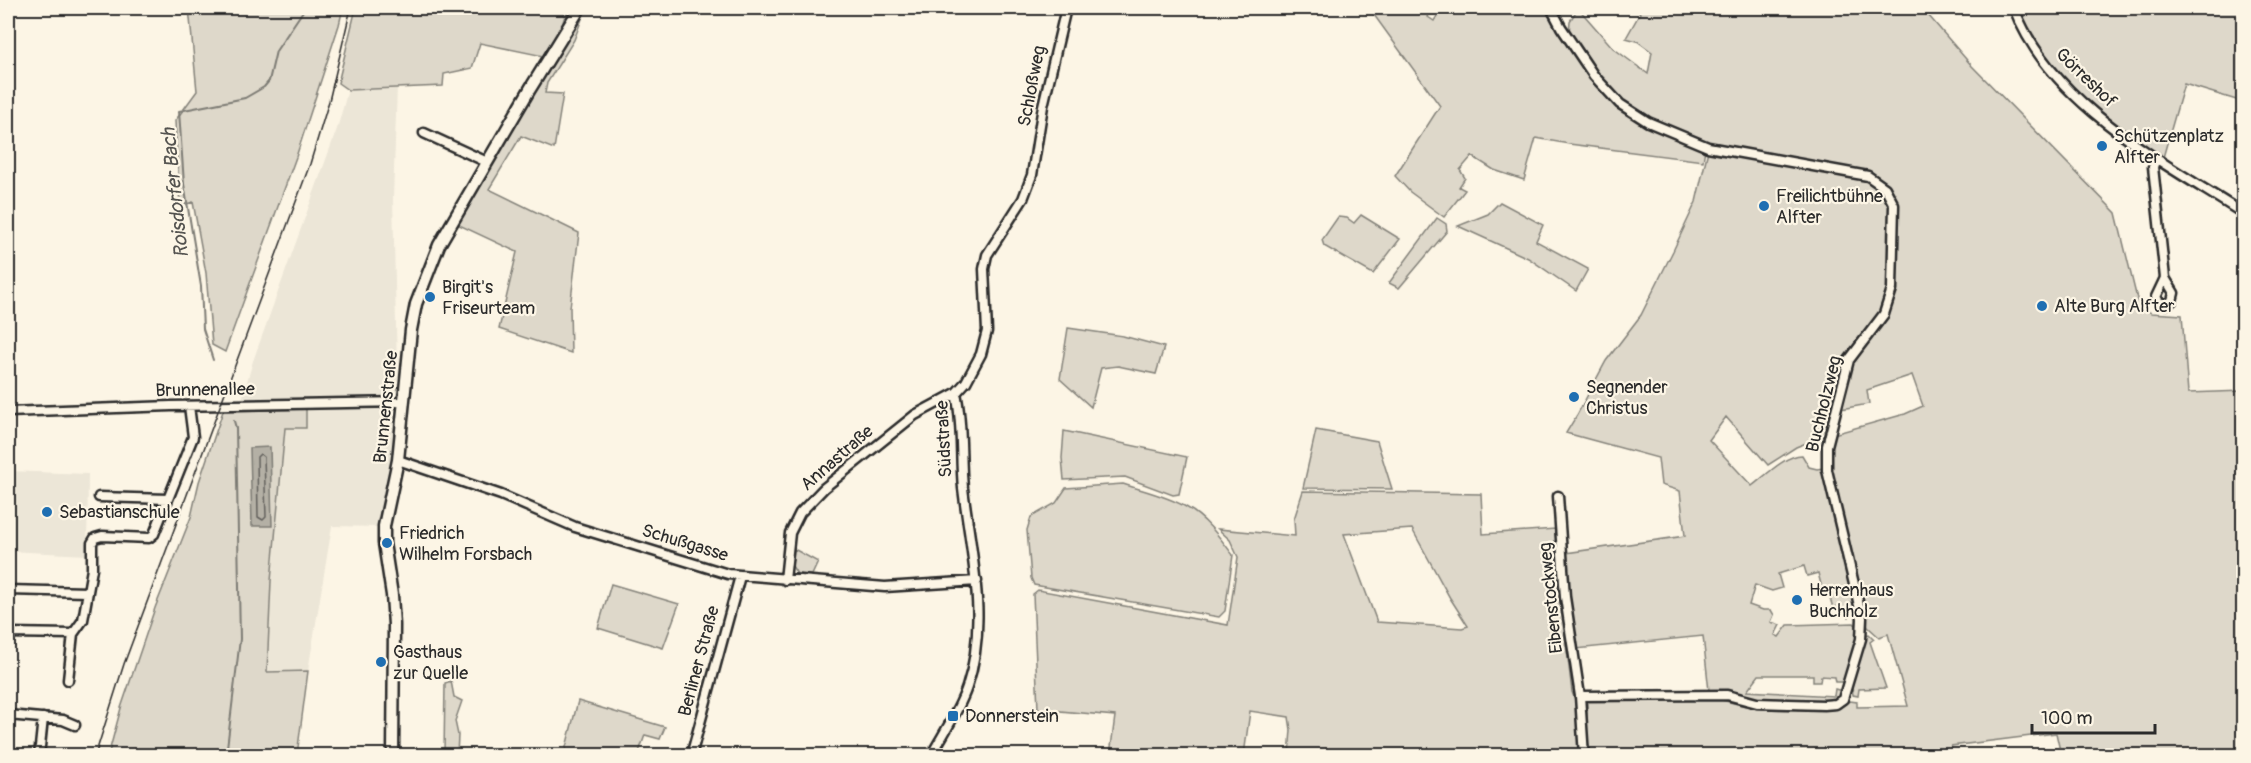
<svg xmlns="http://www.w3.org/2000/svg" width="2251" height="763" viewBox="0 0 2251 763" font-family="Pangolin,sans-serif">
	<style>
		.built { fill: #ece6d7 }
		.green { fill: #ded8ca; stroke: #84827a; stroke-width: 1.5; fill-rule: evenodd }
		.water { fill: #b4b0a5; stroke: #7d7b74; stroke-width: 1.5 }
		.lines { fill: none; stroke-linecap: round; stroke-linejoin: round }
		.shore { stroke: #62605c; stroke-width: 1.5 }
		.stream { stroke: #7d7b74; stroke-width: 2 }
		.minor-casing { stroke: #2b2b2b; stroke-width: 13 }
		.tertiary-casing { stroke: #2b2b2b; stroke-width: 15 }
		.minor { stroke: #fcf5e5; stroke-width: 8 }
		.tertiary { stroke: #fcf5e5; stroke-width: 10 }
		.tram { stroke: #2b2b2b; stroke-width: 1.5 }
		.poi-dot { fill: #1f6fb2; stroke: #fcf5e5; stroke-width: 2 }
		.labels { text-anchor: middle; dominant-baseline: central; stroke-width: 4.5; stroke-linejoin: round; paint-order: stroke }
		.street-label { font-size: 18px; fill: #2b2b2b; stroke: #fcf5e5 }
		.poi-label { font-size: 18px; fill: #2b2b2b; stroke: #fcf5e5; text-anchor: start }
		.water-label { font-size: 20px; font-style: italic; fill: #545350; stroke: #fcf5e5 }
	</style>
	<rect width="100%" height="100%" fill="#fcf5e5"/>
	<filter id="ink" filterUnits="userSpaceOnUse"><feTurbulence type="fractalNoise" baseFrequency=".0167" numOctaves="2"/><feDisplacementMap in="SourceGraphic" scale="12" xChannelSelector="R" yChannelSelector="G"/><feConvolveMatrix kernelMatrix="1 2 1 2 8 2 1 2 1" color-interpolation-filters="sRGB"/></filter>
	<g filter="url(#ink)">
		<path class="built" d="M397 87 393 198 398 409 391 468 380 527 332 526 308 671 267 672 271 581 285 428H306V398L242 399 253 361 337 129 348 90Z
			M8 471 88 474 87 555 8 551Z"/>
		<path class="green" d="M189 8H343L339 25 296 157 225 352 212 345 206 273 193 202 180 206 175 121 197 91Z
			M356 8H567L562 26 543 56 480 43 472 68 444 74 443 86 348 90 338 83Z
			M1369 8H1432L1428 17 1434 21 1442 8H1548L1623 110 1640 122 1705 149 1703 161 1569 144 1536 138 1524 180 1494 170 1472 156 1460 170 1465 178 1459 187 1465 190 1444 217 1410 192 1395 176 1440 106Z
			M1578 8 1613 48 1648 74 1652 52 1637 41 1626 38 1640 13 1636 8H1922L1972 66 2116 213 2138 303 2151 313 2182 315 2188 393 2243 391V755H2061L2056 733 1951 746 1952 756 1587 755V701L1717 699 1758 709 1829 710 1850 701 1857 702V707L1908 706 1888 634 1879 637 1868 627 1865 619 1829 460 1827 435 1796 447 1768 465 1726 417 1709 440 1752 486C1765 476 1785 455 1802 455L1809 467 1817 469 1823 468 1856 610 1849 617 1842 613 1840 606 1833 608 1828 591 1823 592 1818 573 1807 576 1804 566 1778 574 1782 588 1772 591 1755 585 1749 605 1763 610H1771L1774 615 1771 622 1780 625 1775 635 1779 637 1788 625 1854 623 1859 629 1845 682H1835L1834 677 1821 676 1820 682H1813V675H1759L1747 691 1834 696 1835 689 1842 691 1837 698 1830 702 1760 701 1709 691 1703 636 1576 649 1570 598 1561 600 1572 692 1576 702 1580 755H1289L1291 730 1289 717 1250 711 1244 755H1110L1115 716 1038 709 1033 594 1038 590 1228 625 1238 557 1230 540 1218 529 1295 536 1294 519 1303 491 1481 494 1483 534 1555 529 1561 593 1570 592 1566 553 1685 536 1680 491 1661 485 1658 458 1566 433 1577 415 1606 361 1641 315 1673 251 1696 202 1709 146 1665 128 1628 107 1598 74 1569 34 1570 21ZM1912 375 1923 406 1905 414 1834 434 1841 409 1869 404 1867 390ZM1412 529 1450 598 1468 626 1462 628 1377 622 1344 534Z
			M2014 8H2243V102L2184 84 2162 161 2118 130 2043 61Z
			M583 16 574 40 547 83 545 93 563 94 554 149 521 136 489 189 579 233 570 308 571 353 499 329 517 252 457 224 563 42Z
			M1500 202 1543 225 1536 241 1588 269 1576 291 1528 258 1458 226 1488 214Z
			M1361 215 1400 239 1373 274 1324 246 1322 240 1338 217 1347 218 1354 223Z
			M1437 218 1446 224 1447 231 1399 288 1389 283Z
			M1068 328 1123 336 1164 347 1156 374 1118 366 1101 368 1091 407 1060 379Z
			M306 409V428H285L271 581 267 672 308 671 297 755 108 756 121 708 155 608 191 517 199 482 223 411Z
			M1316 430 1377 441 1392 489 1303 488Z
			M1064 431 1187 457 1179 494 1173 495 1125 477 1064 480 1062 458Z
			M1123 484C1144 491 1167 496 1186 507 1205 517 1221 539 1233 555L1225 611 1219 617 1034 585 1031 578 1027 530 1031 517 1056 503 1066 488Z
			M794 549 818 562 812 575 797 574 792 566Z
			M611 584 679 604 663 648 598 628Z
			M1869 634 1874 639 1870 642 1886 688 1859 689 1858 696 1853 695 1852 687 1865 635Z
			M451 681 454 697 462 701 455 721 458 735 457 755H444L445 683Z
			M578 701 665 727 660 739 645 735 638 755H564Z"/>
		<path class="water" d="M270 447 272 526H252L250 448Z"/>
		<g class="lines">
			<path class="shore" d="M260 454 264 457 266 517 263 520 258 517 257 457Z"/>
			<path class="stream" d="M213 360 203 329 201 286 184 184 179 111 245 98 264 87 269 81 276 51 305 8
				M226 756 240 639 236 428 234 421"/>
			<g class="minor-casing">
				<path id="minor" d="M1551 8 1561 27 1594 76 1620 104 1648 122 1708 147 1868 176 1885 188 1894 205 1892 289 1884 314 1849 360 1827 446V470L1862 618 1861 639 1843 699 1836 704 1824 705 1757 703 1727 695 1580 696
					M2014 8C2050 104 2162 161 2244 214
					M424 133 487 162
					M2156 158 2153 167 2165 278 2156 297 2159 302 2166 304 2172 301 2174 293 2165 278
					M8 412 171 406 404 402
					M398 460 501 495 575 527 728 574 885 587 977 581
					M1558 496 1565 597 1580 696 1584 756
					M99 497 168 499
					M785 580 790 533 800 513 824 488 915 415 956 393 966 382 981 354 987 331 984 269 987 255 1023 199 1032 175 1043 106 1066 8
					M8 590 87 592
					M8 633 73 634
					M68 680 73 634 83 620 92 569V543L95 538 102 536 149 538 154 534 193 437 189 406
					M8 715 63 720 75 725
					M39 756 43 718
					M691 756 740 576
					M931 756C943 734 959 711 967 687 989 621 971 555 963 488 960 457 963 424 956 393"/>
			</g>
			<g class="tertiary-casing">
				<path id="tertiary" d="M393 756 394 625 392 595 384 543V526L398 460 411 330 416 304 439 245 530 89 580 8"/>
			</g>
			<use href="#minor" class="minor"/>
			<use href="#tertiary" class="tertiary"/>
			<path class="tram" d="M95 756 124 664 310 164 329 101 351 8"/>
		</g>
	</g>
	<g class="poi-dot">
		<circle cx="2102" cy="146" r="6"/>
		<circle cx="1764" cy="206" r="6"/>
		<circle cx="430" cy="297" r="6"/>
		<circle cx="2042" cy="306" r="6"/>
		<circle cx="1574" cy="397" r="6"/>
		<circle cx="47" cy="512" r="6"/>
		<circle cx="387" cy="543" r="6"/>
		<circle cx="1797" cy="600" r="6"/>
		<circle cx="381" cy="662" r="6"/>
		<rect x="947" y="710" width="12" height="12" rx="3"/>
	</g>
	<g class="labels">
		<g class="street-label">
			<text transform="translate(2086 78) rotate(44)">Görreshof</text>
			<text transform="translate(1032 86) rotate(-79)">Schloßweg</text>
			<text transform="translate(205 390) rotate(-1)">Brunnenallee</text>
			<text transform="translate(1824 404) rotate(-76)">Buchholzweg</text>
			<text transform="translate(386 407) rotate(-84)">Brunnenstraße</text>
			<text transform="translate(944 439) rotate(-93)">Südstraße</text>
			<text transform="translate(837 458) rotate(-41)">Annastraße</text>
			<text transform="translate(685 543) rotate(17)">Schußgasse</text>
			<text transform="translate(1551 598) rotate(-96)">Eibenstockweg</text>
			<text transform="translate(699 661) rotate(-75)">Berliner Straße</text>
		</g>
		<g class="poi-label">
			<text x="2114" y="136">Schützenplatz<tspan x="2114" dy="21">Alfter</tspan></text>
			<text x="1776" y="196">Freilichtbühne<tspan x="1776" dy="21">Alfter</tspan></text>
			<text x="442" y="287">Birgit's<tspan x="442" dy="21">Friseurteam</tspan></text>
			<text x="2054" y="306">Alte Burg Alfter</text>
			<text x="1586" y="387">Segnender<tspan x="1586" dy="21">Christus</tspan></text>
			<text x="59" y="512">Sebastianschule</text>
			<text x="399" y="533">Friedrich<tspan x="399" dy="21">Wilhelm Forsbach</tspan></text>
			<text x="1809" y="590">Herrenhaus<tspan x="1809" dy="21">Buchholz</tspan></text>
			<text x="393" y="652">Gasthaus<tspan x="393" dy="21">zur Quelle</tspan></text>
			<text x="965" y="716">Donnerstein</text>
		</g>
		<g class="water-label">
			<text transform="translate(175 193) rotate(-96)">Roisdorfer Bach</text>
		</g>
	</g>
	<rect width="2251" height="763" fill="none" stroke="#fcf5e5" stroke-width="30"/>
	<rect x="15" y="15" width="2221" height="733" fill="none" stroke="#2b2b2b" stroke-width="2" filter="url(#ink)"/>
	<path d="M2032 724v9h123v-9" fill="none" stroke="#2b2b2b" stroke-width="3"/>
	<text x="2041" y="724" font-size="18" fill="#2b2b2b" stroke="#fcf5e5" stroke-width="4.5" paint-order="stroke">100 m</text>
</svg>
